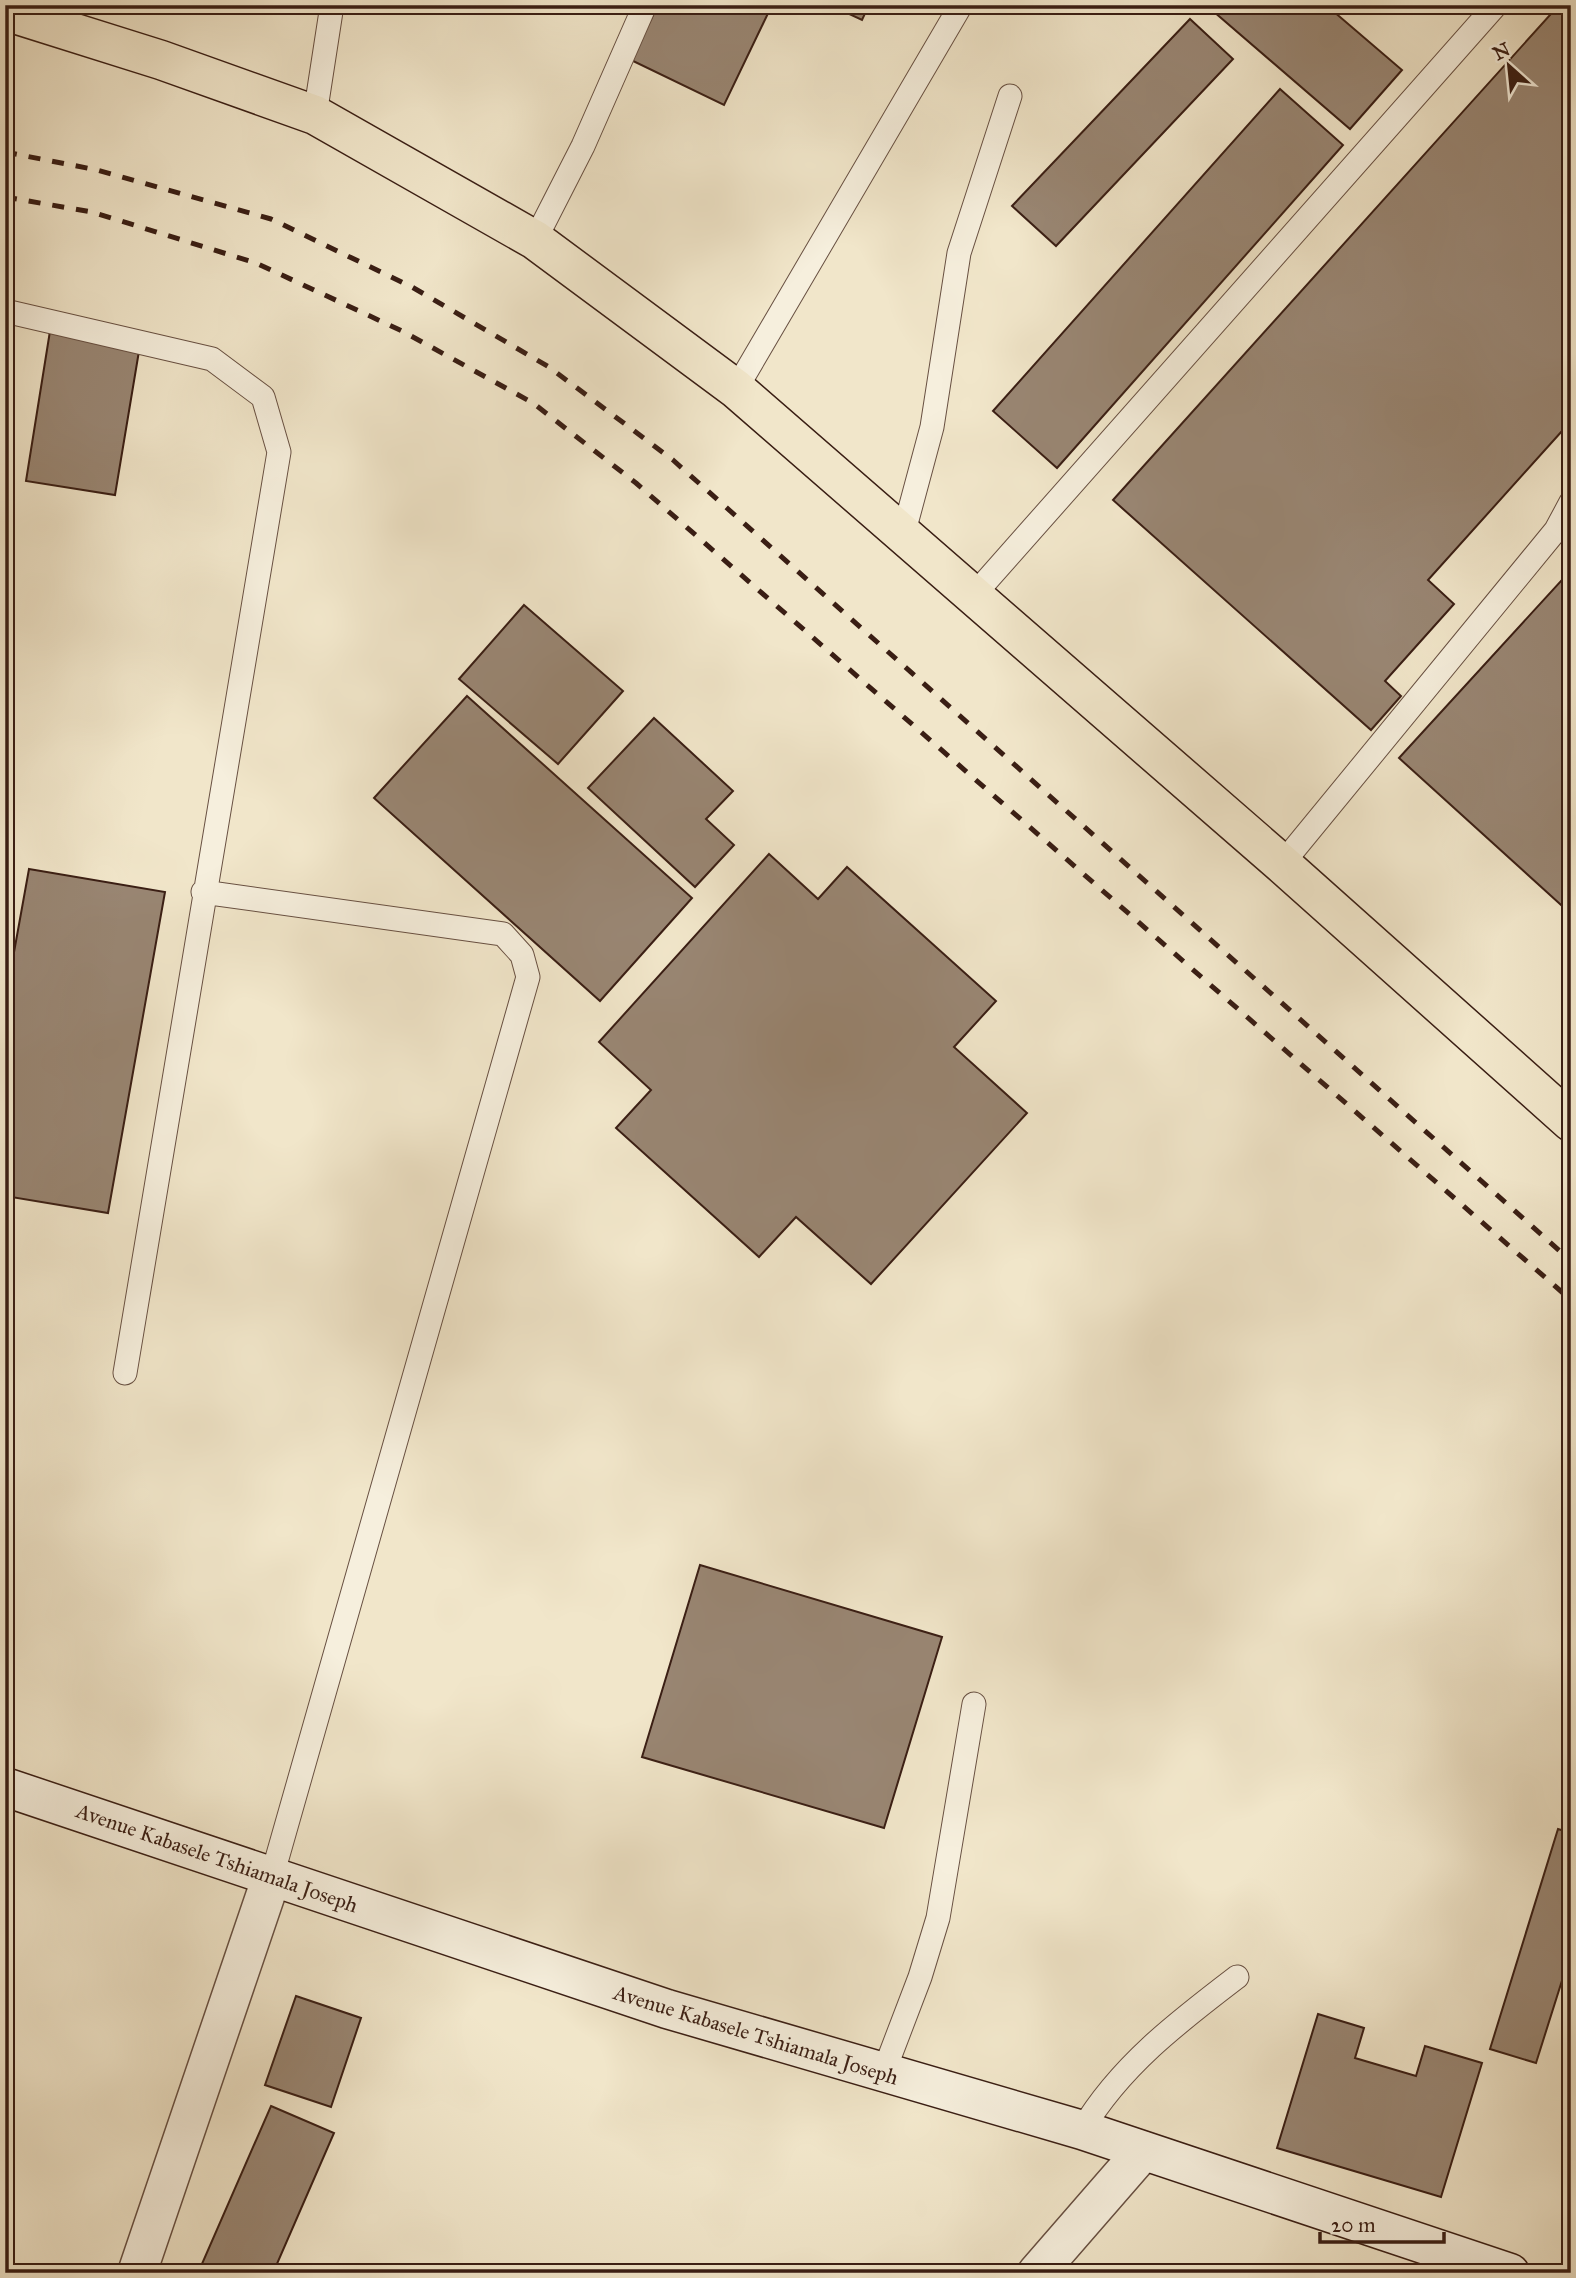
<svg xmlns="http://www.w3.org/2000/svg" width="1576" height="2278" viewBox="0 0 1576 2278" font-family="'IM FELL Great Primer',serif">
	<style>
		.building { fill: #998673; stroke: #3a1e14; stroke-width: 2 }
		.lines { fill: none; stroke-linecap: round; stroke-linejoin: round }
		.service-casing { stroke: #685042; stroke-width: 25 }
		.minor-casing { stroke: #685042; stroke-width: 41 }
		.secondary-casing { stroke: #3a1e14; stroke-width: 41 }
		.primary-casing { stroke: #3a1e14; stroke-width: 41 }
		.service { stroke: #f6efdd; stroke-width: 23 }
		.minor { stroke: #f6efdd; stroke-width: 38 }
		.secondary { stroke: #f6efdd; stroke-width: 38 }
		.primary { stroke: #f1e6ca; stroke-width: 38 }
		.rail { stroke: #3a1e14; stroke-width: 5; stroke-dasharray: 12 12; stroke-linecap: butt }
		.labels { text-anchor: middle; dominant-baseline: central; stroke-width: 5; stroke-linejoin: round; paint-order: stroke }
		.street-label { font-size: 21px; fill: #3a1e14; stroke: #f6efdd }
	</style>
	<rect width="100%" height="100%" fill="#f1e6ca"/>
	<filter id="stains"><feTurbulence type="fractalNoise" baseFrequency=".00286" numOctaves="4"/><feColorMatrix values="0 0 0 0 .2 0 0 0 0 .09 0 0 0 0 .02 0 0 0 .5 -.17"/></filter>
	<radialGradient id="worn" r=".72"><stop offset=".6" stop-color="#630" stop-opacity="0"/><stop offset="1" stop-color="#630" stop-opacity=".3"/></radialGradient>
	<path class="building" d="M658 5H772L724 105 631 60Z
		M830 5H869L862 20Z
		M1206 5H1326L1402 70 1350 129Z
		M1559 5H1571V421L1428 580 1454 604 1385 681 1401 696 1371 730 1113 500Z
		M1190 19 1233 59 1056 246 1012 206Z
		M1280 89 1343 145 1057 468 993 411Z
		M50 331 140 345 115 495 26 481Z
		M1571 570V914L1399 758Z
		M524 605 623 691 558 764 459 679Z
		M467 696 692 898 600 1001 374 798Z
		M654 718 733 791 706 819 734 845 695 887 588 788Z
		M769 854 818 899 847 867 996 1001 954 1047 1027 1113 871 1284 796 1217 759 1257 616 1128 651 1090 599 1042Z
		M29 869 165 892 108 1213 5 1196V1002Z
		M700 1565 942 1637 884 1828 642 1757Z
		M1558 1829 1571 1833V1952L1536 2063 1490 2049Z
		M296 1996 361 2018 331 2107 265 2085Z
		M1318 2014 1364 2028 1355 2058 1416 2076 1425 2046 1482 2063 1441 2197 1277 2148Z
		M271 2106 334 2133 273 2273H198Z"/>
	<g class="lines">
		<g class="service-casing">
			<path id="service" d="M315 115 332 5
				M535 240 583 146 645 5
				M5 311 212 359 263 397 279 452 125 1373
				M736 389 961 5
				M903 535 932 427 959 253 1010 96
				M973 596 1496 5
				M1282 864 1556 530 1571 502
				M203 892 503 934 522 955 528 977 272 1876
				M883 2074 920 1977 938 1918 974 1704
				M1082 2130C1120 2066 1178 2022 1237 1977"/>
		</g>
		<g class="minor-casing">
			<path id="minor" d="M137 2273 272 1876
				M1037 2273 1143 2151"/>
		</g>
		<g class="secondary-casing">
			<path id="secondary" d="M5 1787 667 2009 1082 2130 1510 2273"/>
		</g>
		<g class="primary-casing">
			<path id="primary" d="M5 11 161 60 315 115 535 240 736 389 1282 864 1571 1122"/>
		</g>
		<use href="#service" class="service"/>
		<use href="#minor" class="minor"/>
		<use href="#secondary" class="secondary"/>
		<use href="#primary" class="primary"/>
		<path class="rail" d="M5 152 97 170 271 219 412 287 549 367 673 460 1571 1261
			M5 197 92 212 256 263 402 331 533 403 636 483 1571 1300"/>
	</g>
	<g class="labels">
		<g class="street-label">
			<text transform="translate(217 1858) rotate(19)">Avenue Kabasele Tshiamala Joseph</text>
			<text transform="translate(756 2035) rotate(17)">Avenue Kabasele Tshiamala Joseph</text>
		</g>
	</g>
	<rect width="1576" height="2278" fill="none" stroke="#f1e6ca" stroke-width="28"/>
	<rect x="7" y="7" width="1562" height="2264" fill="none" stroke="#3a1e14" stroke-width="3.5"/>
	<rect x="14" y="14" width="1548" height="2250" fill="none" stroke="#3a1e14" stroke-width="2"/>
	<g transform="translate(1509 66) rotate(333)" stroke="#f6efdd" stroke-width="5" paint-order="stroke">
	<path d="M0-5L12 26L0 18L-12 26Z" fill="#3a1e14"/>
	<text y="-10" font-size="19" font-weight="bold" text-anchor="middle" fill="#3a1e14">N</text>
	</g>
	<path d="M1320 2232v10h124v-10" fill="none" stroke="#3a1e14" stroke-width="3.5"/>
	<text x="1331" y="2232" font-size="21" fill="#3a1e14" stroke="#f6efdd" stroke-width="5" paint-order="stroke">20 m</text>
	<rect width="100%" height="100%" filter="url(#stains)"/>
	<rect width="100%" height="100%" fill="url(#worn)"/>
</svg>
